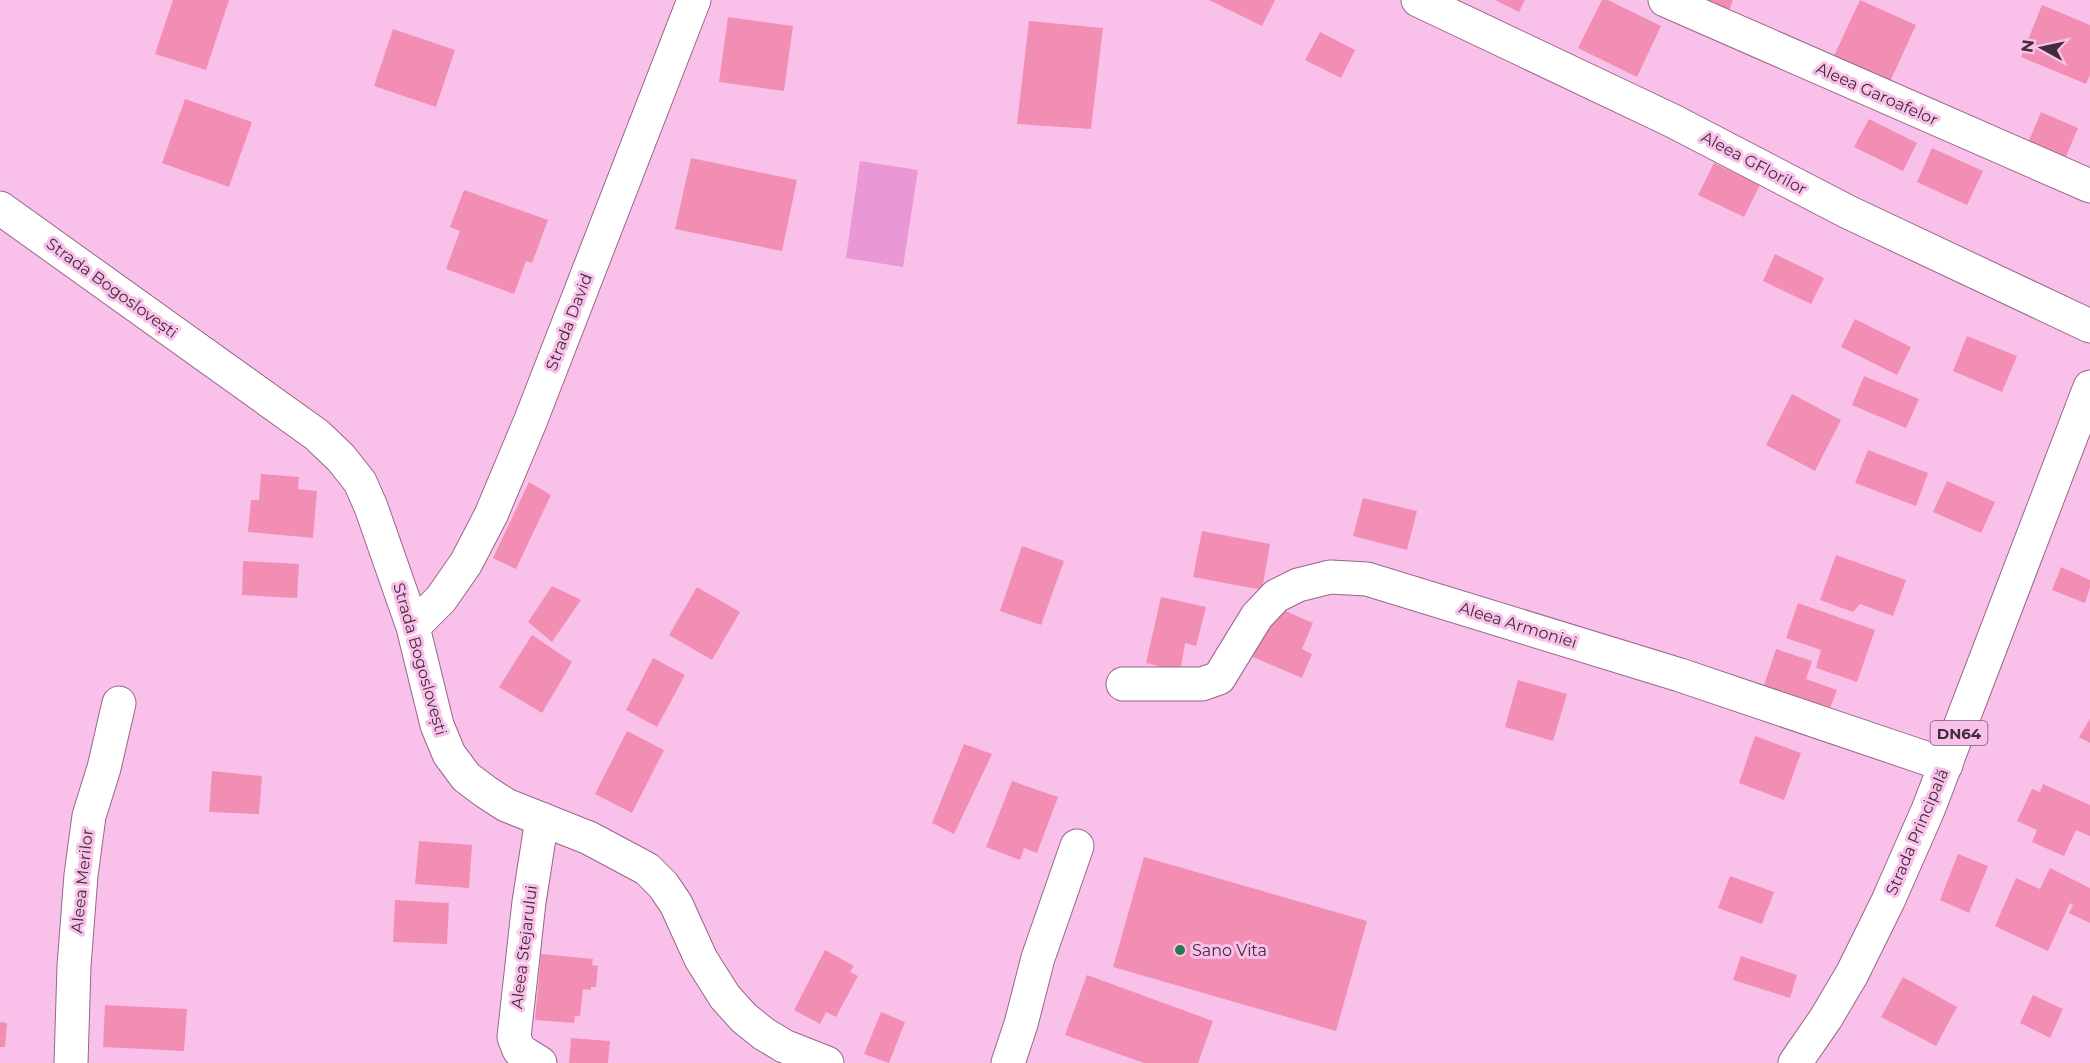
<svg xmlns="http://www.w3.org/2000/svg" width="2090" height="1063" viewBox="0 0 2090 1063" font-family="Montserrat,sans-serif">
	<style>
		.green { fill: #ea98d5 }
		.building { fill: #f28eb3 }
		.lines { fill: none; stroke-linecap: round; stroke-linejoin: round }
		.minor-casing { stroke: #97668a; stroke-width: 35 }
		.major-casing { stroke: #97668a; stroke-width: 35 }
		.minor { stroke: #fff; stroke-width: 33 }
		.major { stroke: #fff; stroke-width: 33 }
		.poi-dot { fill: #227a4d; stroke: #f9c1e9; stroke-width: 2 }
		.labels { text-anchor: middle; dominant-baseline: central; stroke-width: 6; stroke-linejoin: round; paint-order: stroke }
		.shield { fill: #f9c1e9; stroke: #785970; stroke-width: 1.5 }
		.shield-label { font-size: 15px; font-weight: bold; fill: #412c3c }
		.street-label { font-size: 16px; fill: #412c3c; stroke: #f9c1e9 }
		.poi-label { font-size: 16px; fill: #412c3c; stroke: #f9c1e9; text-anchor: start }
	</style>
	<rect width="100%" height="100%" fill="#f9c1e9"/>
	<path class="green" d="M860 161 918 170 903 267 846 258Z"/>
	<path class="building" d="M173 0H229L206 70 155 54Z
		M1209 0H1275L1262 26Z
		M1495 0H1525L1519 12Z
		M1602 0H1608L1661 26 1637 77 1578 48Z
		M1703 0H1733L1729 11Z
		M1860 0 1916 25 1888 86 1832 60Z
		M2042 5 2090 25V75L2086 84 2021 57Z
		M728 17 793 26 784 91 719 82Z
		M1029 21 1103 28 1091 129 1017 124Z
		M393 29 455 50 436 107 374 86Z
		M1320 32 1355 50 1341 78 1305 60Z
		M185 99 252 122 229 187 162 163Z
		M2041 112 2078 128 2062 166 2025 150Z
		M1869 119 1917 143 1903 171 1854 147Z
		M1932 148 1983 171 1967 205 1917 182Z
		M691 158 797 180 782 251 675 229Z
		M1714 163 1760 185 1744 217 1698 195Z
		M464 190 548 220 532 263 526 261 514 294 446 269 460 231 450 227Z
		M1775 254 1824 278 1811 304 1763 281Z
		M1855 319 1911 347 1897 375 1841 347Z
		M1967 336 2017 356 2002 392 1953 371Z
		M1864 376 1919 399 1906 428 1852 405Z
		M1792 394 1841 420 1815 471 1766 445Z
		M1868 450 1928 473 1916 506 1855 483Z
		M261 474 299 477 298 489 317 491 313 538 248 532 251 500H259Z
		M1947 481 1995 502 1981 533 1933 512Z
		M529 482 551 495 516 569 493 558Z
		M1363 498 1417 511 1407 550 1353 536Z
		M1202 531 1270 544 1262 590 1193 577Z
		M1022 546 1064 561 1041 625 1000 611Z
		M1836 555 1906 580 1893 616 1860 604 1853 612 1820 600Z
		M243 561 299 564 297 598 242 595Z
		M2061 567 2090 580V587L2085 603 2052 590Z
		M552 586 581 600 552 642 528 622Z
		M697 587 740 612 712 660 669 635Z
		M1161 597 1206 607 1196 646 1185 643 1180 672 1146 663Z
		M1798 603 1875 630 1857 682 1816 668 1821 650 1786 638Z
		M1274 606 1313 623 1302 649 1312 654 1302 678 1253 657Z
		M532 635 572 662 542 713 499 687Z
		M1776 649 1812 661 1806 679 1837 690 1828 714 1762 691Z
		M653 658 685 675 657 727 626 710Z
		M1518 680 1567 694 1553 741 1505 727Z
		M2090 719V743L2079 737Z
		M627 731 664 750 632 813 595 794Z
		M1755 736 1801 753 1784 800 1739 783Z
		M964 744 992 754 954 834 932 823Z
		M212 771 262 776 259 814 209 812Z
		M1012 781 1058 797 1037 853 1024 848 1020 860 986 847Z
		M2043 784 2090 805V836L2076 830 2064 856 2032 842 2037 830 2017 821 2032 789 2040 792Z
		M419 841 472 845 469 888 415 884Z
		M1958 854 1988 866 1969 913 1940 900Z
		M1144 857 1367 921 1336 1031 1113 967Z
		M2050 868 2090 888V923L2069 913 2073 905 2070 903 2048 951 1995 926 2016 878 2040 889Z
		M1730 876 1774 892 1762 924 1718 908Z
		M395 900 449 903 447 944 393 942Z
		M825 950 854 966 850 972 858 976 836 1017 826 1012 820 1024 794 1010Z
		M541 954 593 959 592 965 598 966 596 987H591V990L583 989 580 1016H575L574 1023 535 1020Z
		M1741 956 1797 975 1790 998 1733 980Z
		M1087 975 1213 1021 1198 1063H1144L1065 1035Z
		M1903 977 1957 1007 1936 1046 1881 1017Z
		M2033 995 2063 1009 2050 1038 2020 1023Z
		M105 1005 187 1009 184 1051 103 1047Z
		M881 1012 905 1022 889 1063 864 1054Z
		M0 1022 7 1023 5 1047H0Z
		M571 1038 610 1041 608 1063H569Z"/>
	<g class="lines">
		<g class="minor-casing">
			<path id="minor" d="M1418 0 1673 121 1848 212 2090 326
				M1665 0 2090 186
				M0 208 317 435 341 458 360 482 371 507 413 627 437 725 449 754 466 777 486 792 506 805 589 838 647 869 663 885 676 904 701 959 725 997 744 1018 764 1034 784 1046 827 1063
				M413 627 441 599 466 563 491 515 530 422 694 0
				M1123 684H1202L1219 678 1257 616 1276 596 1298 585 1330 577 1367 579 1680 675 1946 765
				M71 1063 74 966 81 875 89 816 104 768 119 703
				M540 1063 519 1050 514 1037 529 902 542 819
				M1008 1063 1021 1024 1038 958 1077 846"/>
		</g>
		<g class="major-casing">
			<path id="major" d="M1795 1063 1826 1018 1852 974 1888 901 1928 810 2090 387"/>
		</g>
		<use href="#minor" class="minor"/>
		<use href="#major" class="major"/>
	</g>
	<circle class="poi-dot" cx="1180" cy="950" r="6"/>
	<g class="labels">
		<rect class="shield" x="1930.5" y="721" width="57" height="24" rx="4.5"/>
		<g class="shield-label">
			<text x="1959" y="733">DN64</text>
		</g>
		<g class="street-label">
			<text transform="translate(1877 94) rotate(24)">Aleea Garoafelor</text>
			<text transform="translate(1754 163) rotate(28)">Aleea GFlorilor</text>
			<text transform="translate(112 288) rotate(36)">Strada Bogoslovești</text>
			<text transform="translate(569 322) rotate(-69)">Strada David</text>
			<text transform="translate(1518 625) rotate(17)">Aleea Armoniei</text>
			<text transform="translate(420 659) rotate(74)">Strada Bogoslovești</text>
			<text transform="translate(1917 832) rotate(-67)">Strada Principală</text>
			<text transform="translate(82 881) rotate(-84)">Aleea Merilor</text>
			<text transform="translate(524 947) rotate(-83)">Aleea Stejarului</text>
		</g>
		<g class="poi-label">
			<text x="1192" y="950">Sano Vita</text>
		</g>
	</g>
	<g transform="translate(2042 48) rotate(278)" stroke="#f9c1e9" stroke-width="4.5" paint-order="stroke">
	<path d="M0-4.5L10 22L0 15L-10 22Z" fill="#412c3c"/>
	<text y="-9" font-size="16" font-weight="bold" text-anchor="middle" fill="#412c3c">N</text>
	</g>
</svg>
